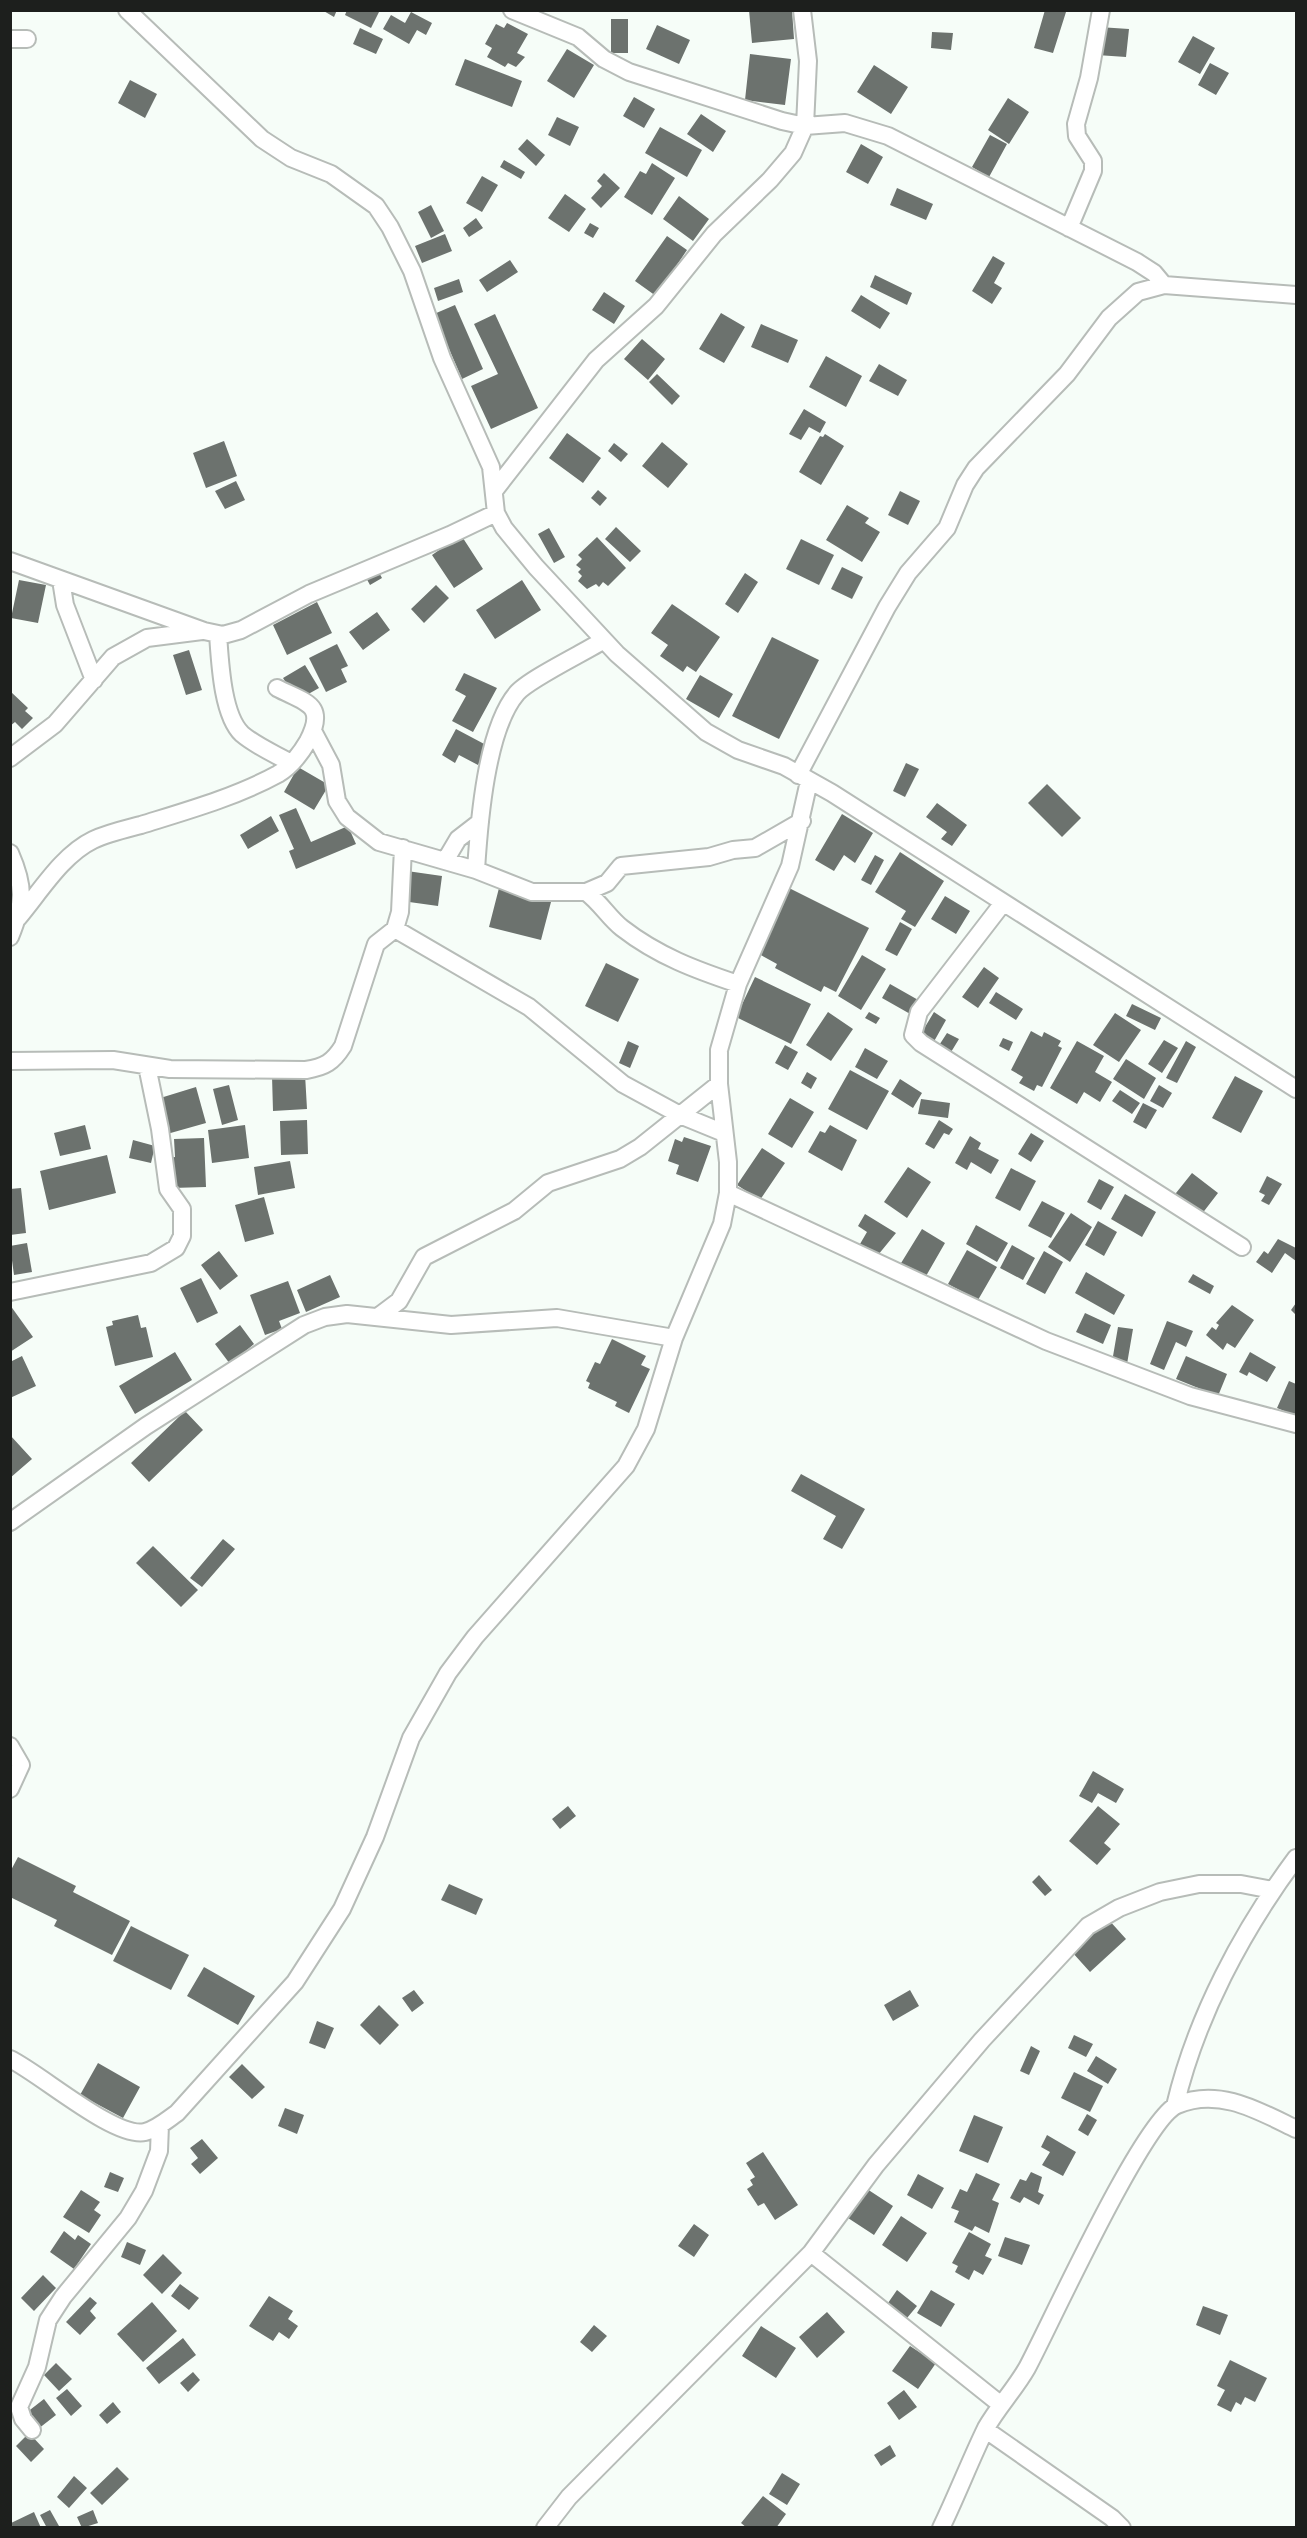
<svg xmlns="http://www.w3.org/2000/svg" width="1307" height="2538" viewBox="0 0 1307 2538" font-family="Montserrat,sans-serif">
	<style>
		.building { fill: #6c726e }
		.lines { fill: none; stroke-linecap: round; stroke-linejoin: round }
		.street-casing { stroke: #b7bcb8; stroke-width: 20 }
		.street { stroke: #fff; stroke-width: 16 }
	</style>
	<rect width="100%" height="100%" fill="#f6fdf8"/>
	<path class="building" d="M322 10H337L334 17Z
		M347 10H380L371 28 345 15Z
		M749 10H792L794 39 752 43Z
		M1045 10 1066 12 1053 53 1034 48Z
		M411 12 432 23 426 35 417 30 409 44 383 29 391 15 405 23Z
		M611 19H628V53H611Z
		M507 23 528 34 517 53 525 57 516 67 508 63 505 67 487 57 492 48 485 44 496 24 504 28Z
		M657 25 690 40 679 64 646 49Z
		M1099 27 1129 29 1126 57 1097 55Z
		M360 28 383 39 376 54 353 44Z
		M932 32 953 33 951 50 931 48Z
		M1193 36 1215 48 1200 74 1178 62Z
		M567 49 594 65 574 98 547 81Z
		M750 54 791 59 785 105 745 100Z
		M465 59 522 81 512 107 455 85Z
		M1210 63 1229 73 1216 95 1198 85Z
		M874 65 908 87 891 114 857 92Z
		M130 80 157 94 145 118 118 103Z
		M634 97 655 109 644 128 623 116Z
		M1008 98 1029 112 1009 144 988 130Z
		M701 114 726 131 713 152 687 134Z
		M557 117 579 127 570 146 548 135Z
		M660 127 702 150 687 177 645 153Z
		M990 135 1007 144 989 177 972 167Z
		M527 139 545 155 536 166 518 149Z
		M861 144 883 157 868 184 846 172Z
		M504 160 525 172 521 179 500 167Z
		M652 163 675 178 652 215 624 197 640 171 646 174Z
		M604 173 620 188 601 208 591 198 602 186 597 181Z
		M482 176 498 185 482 212 466 203Z
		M897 188 933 204 926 220 890 205Z
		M565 194 586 209 569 232 548 218Z
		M679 196 709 219 693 241 663 219Z
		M431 205 444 231 431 238 418 212Z
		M476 218 483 228 469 237 463 228Z
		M590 223 599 228 593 238 584 233Z
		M445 234 452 251 422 263 415 246Z
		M667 236 687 250 656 296 635 281Z
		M993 256 1005 263 994 283 1002 288 992 304 972 291Z
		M510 260 518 272 487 292 479 280Z
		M875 275 912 293 907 305 870 287Z
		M459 279 463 292 438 301 434 288Z
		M604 292 625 306 614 324 592 310Z
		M861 295 890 313 880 329 851 311Z
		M455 305 483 369 462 379 434 314Z
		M721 313 745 327 724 363 699 349Z
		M495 314 538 408 491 429 471 386 498 374 474 324Z
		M761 324 798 340 788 363 751 347Z
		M642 339 665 359 648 380 624 359Z
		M826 356 862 376 846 407 809 387Z
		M879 364 907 380 898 396 869 381Z
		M657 374 680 396 672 405 649 382Z
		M804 409 826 422 820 433 809 427 801 440 789 434Z
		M567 433 601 458 583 483 549 458Z
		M825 434 844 446 821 485 799 472 820 436 823 437Z
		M224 441 237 476 206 488 193 453Z
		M662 442 688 464 668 488 642 466Z
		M614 443 628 454 621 462 608 451Z
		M236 481 245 500 225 509 215 491Z
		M598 490 607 498 600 506 591 498Z
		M900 491 920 501 908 525 888 515Z
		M847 505 869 518 865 523 880 532 862 562 826 540Z
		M616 527 641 551 630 562 605 539Z
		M549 528 565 557 554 563 538 534Z
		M461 535 483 569 454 588 432 555Z
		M597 537 626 568 608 586 603 582 599 587 596 584 587 589 578 581 582 576 578 572 581 569 576 565 582 559 578 555Z
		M801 539 834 555 819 585 786 569Z
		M376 567 382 578 370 585 364 574Z
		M842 567 863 577 852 599 831 589Z
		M745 573 758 582 738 613 725 604Z
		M19 580 46 585 38 623 11 618Z
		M522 580 541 610 495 639 476 610Z
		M436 585 449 598 424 623 411 609Z
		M317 602 332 633 287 655 273 625Z
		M672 604 720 637 696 672 687 666 683 672 660 656 668 645 651 633Z
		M377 612 390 630 363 650 349 632Z
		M772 637 819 660 779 739 732 716Z
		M337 644 348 666 341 669 347 682 326 692 309 658Z
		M189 650 202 690 186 695 173 655Z
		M305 665 319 688 303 697 293 694 283 678Z
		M464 673 497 688 473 732 452 721 466 696 455 690Z
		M700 675 733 694 719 718 686 699Z
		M10 691 28 708 25 711 33 718 22 729 15 722 10 726Z
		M456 729 488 746 478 765 459 755 455 763 442 755Z
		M906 763 919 769 905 797 893 791Z
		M298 767 329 785 314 810 284 792Z
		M1047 784 1081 818 1062 837 1028 803Z
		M937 803 967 825 952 846 941 839 947 832 926 817Z
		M296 808 311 842 348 826 356 844 296 869 289 851 294 849 279 815Z
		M842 814 873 833 855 863 844 855 834 871 815 860Z
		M271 816 279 831 248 849 240 835Z
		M900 852 944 881 915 927 901 919 906 911 875 892Z
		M875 855 884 860 871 885 861 880Z
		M407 871 442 876 438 906 402 901Z
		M499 888 551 902 541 940 489 927Z
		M789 888 869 928 836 992 824 986 821 992 775 968 777 964 757 953Z
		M945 896 970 911 956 934 931 919Z
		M900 922 912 929 897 956 885 950Z
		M862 955 886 969 861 1010 838 996Z
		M606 963 639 979 618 1022 585 1006Z
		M984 967 999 978 978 1008 962 997Z
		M755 977 811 1004 791 1044 736 1017Z
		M890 984 920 1001 912 1015 882 998Z
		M996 992 1023 1009 1016 1020 989 1003Z
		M1132 1004 1161 1018 1155 1030 1126 1016Z
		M828 1012 853 1029 831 1061 806 1045Z
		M869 1012 880 1018 876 1024 865 1018Z
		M934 1012 946 1020 932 1045 919 1037Z
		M1115 1013 1141 1030 1119 1062 1093 1045Z
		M1031 1031 1042 1037 1044 1032 1061 1041 1058 1046 1062 1048 1042 1087 1037 1085 1034 1091 1019 1083 1023 1077 1011 1070Z
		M947 1033 959 1039 948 1057 936 1050Z
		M1003 1038 1013 1042 1009 1051 999 1046Z
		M1164 1040 1178 1048 1162 1073 1148 1064Z
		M628 1041 639 1046 630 1068 619 1063Z
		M1077 1041 1104 1056 1095 1072 1112 1082 1100 1102 1084 1092 1077 1104 1050 1088Z
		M1186 1041 1196 1047 1177 1083 1166 1078Z
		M785 1045 798 1052 788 1070 775 1063Z
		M865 1048 888 1061 877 1079 855 1067Z
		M1126 1059 1156 1078 1144 1099 1113 1079Z
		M850 1070 889 1091 867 1130 828 1109Z
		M807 1072 817 1078 811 1089 801 1083Z
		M305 1074 307 1109 273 1111 272 1076Z
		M1235 1076 1263 1091 1241 1133 1212 1118Z
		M900 1079 922 1093 913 1108 891 1094Z
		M229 1085 238 1120 222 1125 213 1089Z
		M1159 1085 1172 1093 1163 1108 1150 1101Z
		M196 1087 206 1123 167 1134 157 1099Z
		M1120 1090 1140 1103 1132 1114 1112 1101Z
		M790 1098 814 1112 792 1148 768 1134Z
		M921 1099 950 1103 948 1118 918 1114Z
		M1143 1103 1157 1110 1146 1129 1133 1122Z
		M307 1120 308 1154 281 1155 280 1121Z
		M939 1120 953 1129 949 1135 944 1133 934 1149 925 1144Z
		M85 1125 91 1149 60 1156 54 1133Z
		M245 1125 249 1158 212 1163 208 1130Z
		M830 1125 857 1140 842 1171 808 1152 820 1131 825 1133Z
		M1031 1133 1044 1141 1031 1162 1018 1154Z
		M970 1136 981 1143 978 1149 999 1160 991 1174 971 1162 967 1170 955 1163Z
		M684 1137 711 1146 698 1182 676 1174 679 1165 668 1161 675 1139 682 1142Z
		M204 1138 206 1187 172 1188 167 1158 175 1157 174 1139Z
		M133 1140 155 1146 151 1163 129 1158Z
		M762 1148 785 1163 760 1200 737 1185Z
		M107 1155 116 1193 49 1210 40 1171Z
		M290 1161 295 1188 258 1195 254 1167Z
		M908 1167 931 1182 907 1218 884 1202Z
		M1011 1168 1036 1181 1020 1211 995 1198Z
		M1192 1173 1218 1193 1198 1219 1172 1198Z
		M1267 1176 1282 1184 1269 1205 1261 1201 1265 1195 1259 1192Z
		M1099 1179 1114 1187 1101 1210 1087 1202Z
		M21 1188 26 1233 10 1235V1189Z
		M1125 1194 1156 1212 1142 1237 1111 1219Z
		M264 1197 274 1234 245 1242 235 1205Z
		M1042 1201 1065 1213 1051 1238 1028 1226Z
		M1071 1213 1092 1227 1070 1262 1048 1247Z
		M865 1214 896 1233 878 1255 860 1244 867 1232 858 1226Z
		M1098 1221 1117 1232 1104 1256 1085 1245Z
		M976 1225 1008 1243 997 1262 966 1244Z
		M922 1229 945 1243 922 1283 898 1268Z
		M1278 1239 1296 1248V1261L1285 1253 1272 1273 1256 1262 1264 1251 1268 1254Z
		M27 1243 32 1272 14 1275 10 1246Z
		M1012 1245 1035 1258 1023 1280 1000 1268Z
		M967 1250 997 1267 978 1300 948 1284Z
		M219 1251 238 1276 220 1290 201 1265Z
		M1044 1251 1063 1262 1045 1294 1026 1284Z
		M1086 1272 1125 1295 1114 1315 1075 1293Z
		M1193 1274 1214 1286 1210 1294 1188 1282Z
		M330 1275 340 1297 306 1312 297 1290Z
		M201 1278 218 1313 197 1323 180 1288Z
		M288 1281 300 1313 279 1321 282 1329 265 1335 250 1295Z
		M1296 1303V1315L1291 1310Z
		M10 1305 33 1337 10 1352Z
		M1232 1305 1254 1320 1235 1348 1227 1343 1223 1350 1206 1335 1212 1327 1216 1330 1219 1325 1216 1323Z
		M1085 1313 1111 1325 1103 1344 1076 1332Z
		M138 1315 141 1328 146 1327 153 1357 115 1366 106 1327 113 1325 112 1321Z
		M1167 1321 1193 1331 1186 1347 1176 1342 1164 1370 1150 1364Z
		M240 1325 254 1344 230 1364 215 1344Z
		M1118 1327 1133 1329 1127 1364 1112 1362Z
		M612 1339 646 1356 641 1365 650 1369 629 1413 615 1406 617 1402 588 1388 590 1383 586 1381 595 1362 600 1364Z
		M175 1352 192 1380 135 1414 119 1386Z
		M1250 1352 1276 1367 1267 1382 1249 1372 1247 1376 1239 1372Z
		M22 1356 36 1386 10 1398V1362Z
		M1186 1356 1227 1374 1218 1396 1176 1379Z
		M1289 1381 1296 1384V1416L1277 1408Z
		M185 1411 203 1430 149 1482 131 1463Z
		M10 1435 32 1459 10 1478Z
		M801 1474 865 1509 842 1549 823 1539 836 1516 791 1491Z
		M223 1539 235 1549 202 1587 190 1578Z
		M153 1546 198 1590 181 1607 136 1563Z
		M1093 1771 1124 1789 1116 1803 1098 1793 1092 1803 1079 1796Z
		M568 1806 576 1816 560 1829 552 1819Z
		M1098 1806 1120 1824 1104 1843 1111 1849 1097 1865 1069 1841Z
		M18 1857 76 1886 73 1892 130 1921 112 1955 54 1926 57 1920 10 1897V1872Z
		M1039 1875 1052 1890 1045 1896 1032 1882Z
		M449 1884 483 1899 476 1915 441 1900Z
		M1108 1919 1126 1939 1090 1972 1072 1952Z
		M131 1926 189 1955 171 1990 113 1961Z
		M204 1967 255 1996 238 2025 187 1996Z
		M414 1990 424 2003 412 2012 402 1998Z
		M910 1990 919 2006 893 2021 884 2005Z
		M379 2005 399 2025 380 2045 360 2025Z
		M317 2021 334 2028 325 2049 309 2043Z
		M1074 2035 1093 2044 1086 2057 1068 2048Z
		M1031 2046 1040 2051 1029 2075 1020 2071Z
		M1096 2056 1117 2069 1108 2084 1087 2071Z
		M98 2063 140 2087 123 2118 80 2095Z
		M242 2064 265 2087 252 2099 229 2077Z
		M1074 2072 1103 2086 1090 2112 1061 2098Z
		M285 2108 304 2115 297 2134 278 2126Z
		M1087 2114 1097 2120 1088 2136 1078 2130Z
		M974 2115 1003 2127 988 2163 959 2151Z
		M1047 2135 1076 2152 1063 2176 1042 2165 1050 2152 1041 2147Z
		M202 2139 218 2158 200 2174 191 2164 198 2158 190 2148Z
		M763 2152 798 2205 775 2220 764 2203 758 2206 747 2189 753 2185 750 2180 755 2177 746 2163Z
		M110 2172 124 2178 118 2192 104 2187Z
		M1031 2172 1042 2177 1038 2192 1044 2195 1039 2205 1024 2197 1020 2203 1010 2198 1020 2179 1026 2181Z
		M976 2173 1000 2184 992 2200 999 2203 989 2233 975 2226 972 2231 954 2222 959 2211 951 2208 960 2189 967 2192Z
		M918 2174 944 2188 932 2209 907 2195Z
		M867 2189 893 2206 874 2235 848 2218Z
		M81 2190 100 2202 94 2210 101 2215 89 2233 63 2217Z
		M901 2216 927 2233 907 2262 882 2245Z
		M694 2224 709 2235 694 2257 678 2246Z
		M64 2231 75 2240 78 2235 91 2244 74 2269 50 2252Z
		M969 2232 991 2244 985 2256 992 2259 983 2275 974 2270 969 2280 955 2272 958 2266 952 2263Z
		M1005 2237 1030 2245 1022 2265 998 2256Z
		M127 2242 146 2250 140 2265 121 2257Z
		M163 2254 182 2273 162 2294 143 2275Z
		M43 2275 56 2288 34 2311 21 2298Z
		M180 2284 199 2298 189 2310 171 2296Z
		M897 2290 917 2306 907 2318 888 2303Z
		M931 2290 955 2304 941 2327 917 2313Z
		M269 2296 293 2311 288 2319 298 2326 289 2339 279 2332 273 2341 249 2326Z
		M90 2297 97 2303 90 2311 96 2318 80 2335 66 2322Z
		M152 2302 177 2331 143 2362 117 2334Z
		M1203 2306 1228 2315 1220 2335 1196 2325Z
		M827 2312 845 2332 817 2358 799 2337Z
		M594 2325 607 2336 592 2352 580 2342Z
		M761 2326 796 2348 776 2378 742 2356Z
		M183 2338 196 2355 159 2384 146 2368Z
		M910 2346 936 2363 918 2389 892 2371Z
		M1230 2360 1267 2378 1255 2402 1245 2397 1241 2405 1236 2402 1231 2412 1217 2405 1225 2390 1217 2386Z
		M56 2363 72 2379 59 2391 44 2375Z
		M193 2372 200 2380 188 2392 180 2383Z
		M67 2389 82 2406 71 2416 56 2398Z
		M904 2390 917 2407 899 2420 887 2403Z
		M44 2399 56 2415 38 2429 26 2413Z
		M113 2402 121 2412 107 2424 99 2415Z
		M29 2433 44 2449 31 2462 16 2446Z
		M890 2445 896 2456 881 2466 874 2455Z
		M117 2467 129 2479 102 2505 90 2493Z
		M782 2473 800 2484 787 2505 769 2494Z
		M74 2476 87 2488 69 2508 57 2497Z
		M763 2496 786 2514 776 2528H747L741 2523Z
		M50 2510 59 2526 56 2528H47L40 2515Z
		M93 2510 98 2523 82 2528 77 2517Z
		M34 2512 41 2528H13L11 2523Z"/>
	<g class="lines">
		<g class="street-casing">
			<path id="street" d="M127 10 262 139 291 158 331 174 376 206 390 227 412 271 442 358 491 467 496 513 504 528 536 567 617 654 706 732 738 750 784 766 832 793 1296 1089
				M512 10 578 37 604 59 629 72 782 121 805 126 845 123 888 136 1137 262 1154 273 1164 285
				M10 39H27
				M1069 228 1093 171V161L1077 136 1076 124 1089 78 1101 10
				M494 491 596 360 656 306 714 234 770 180 793 153 805 126 808 61 802 10
				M10 561 204 631 223 635 241 630 309 594 450 535 496 513
				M61 580 65 605 94 680
				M218 634C220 661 222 715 242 734 256 746 275 754 291 763
				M313 731 331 765 337 801 347 817 379 842 476 870 532 892H586C600 902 609 918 622 928 658 956 696 970 738 984
				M10 758 55 724 113 657 147 638 202 631
				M798 775 887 607 908 573 947 528 965 485 976 468 1067 374 1109 318 1138 292 1164 285 1296 295
				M10 853C25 887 24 903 10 937
				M445 861 458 839 480 822
				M476 870C479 823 486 729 517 693 529 679 585 652 604 640
				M586 892 607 883 621 866 709 857 733 850 755 848 802 821
				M1003 903 919 1012 913 1035 921 1043 1242 1247
				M18 918C40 892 62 855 93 840 108 833 126 829 141 825 186 811 236 797 278 774 290 767 301 753 308 741 327 704 306 703 277 688
				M395 929 529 1007 623 1084 680 1115 724 1133
				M10 1061 113 1060 170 1069 306 1070C325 1067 333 1062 343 1046L376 944 395 929 400 912 403 848
				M728 1193 1046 1341 1190 1396 1296 1424
				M10 1292 151 1263 176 1248 182 1236V1209L168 1189 160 1129 147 1066
				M379 1316 399 1301 424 1257 514 1211 548 1183 620 1159 640 1147 719 1084
				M10 1522 146 1426 304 1325 325 1317 347 1314 451 1325 557 1318 674 1338
				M10 1746 21 1765 10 1789
				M10 2059C41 2074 115 2139 145 2132 157 2129 167 2120 177 2113L295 1982 342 1909 375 1837 411 1738 448 1673 475 1637 626 1466 646 1429 674 1338 722 1224 728 1193V1162L719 1084V1050L738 984 790 866 809 781
				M1175 2106C1196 2017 1242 1931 1296 1858
				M811 2253 1000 2404
				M32 2430 23 2419 19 2407 37 2367 48 2320 63 2297 128 2218 144 2191 159 2151 160 2125
				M986 2430 1112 2518 1122 2528
				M545 2528 569 2497 811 2253 876 2165 982 2040 1088 1926 1119 1908 1160 1892 1199 1884H1241L1272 1890
				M941 2528C957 2495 970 2461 986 2428 998 2407 1015 2389 1027 2368 1050 2325 1143 2120 1177 2105 1219 2087 1259 2111 1296 2129"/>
		</g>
		<use href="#street" class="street"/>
	</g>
	<rect width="1307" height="2538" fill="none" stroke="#1d1f1d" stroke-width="24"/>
</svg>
